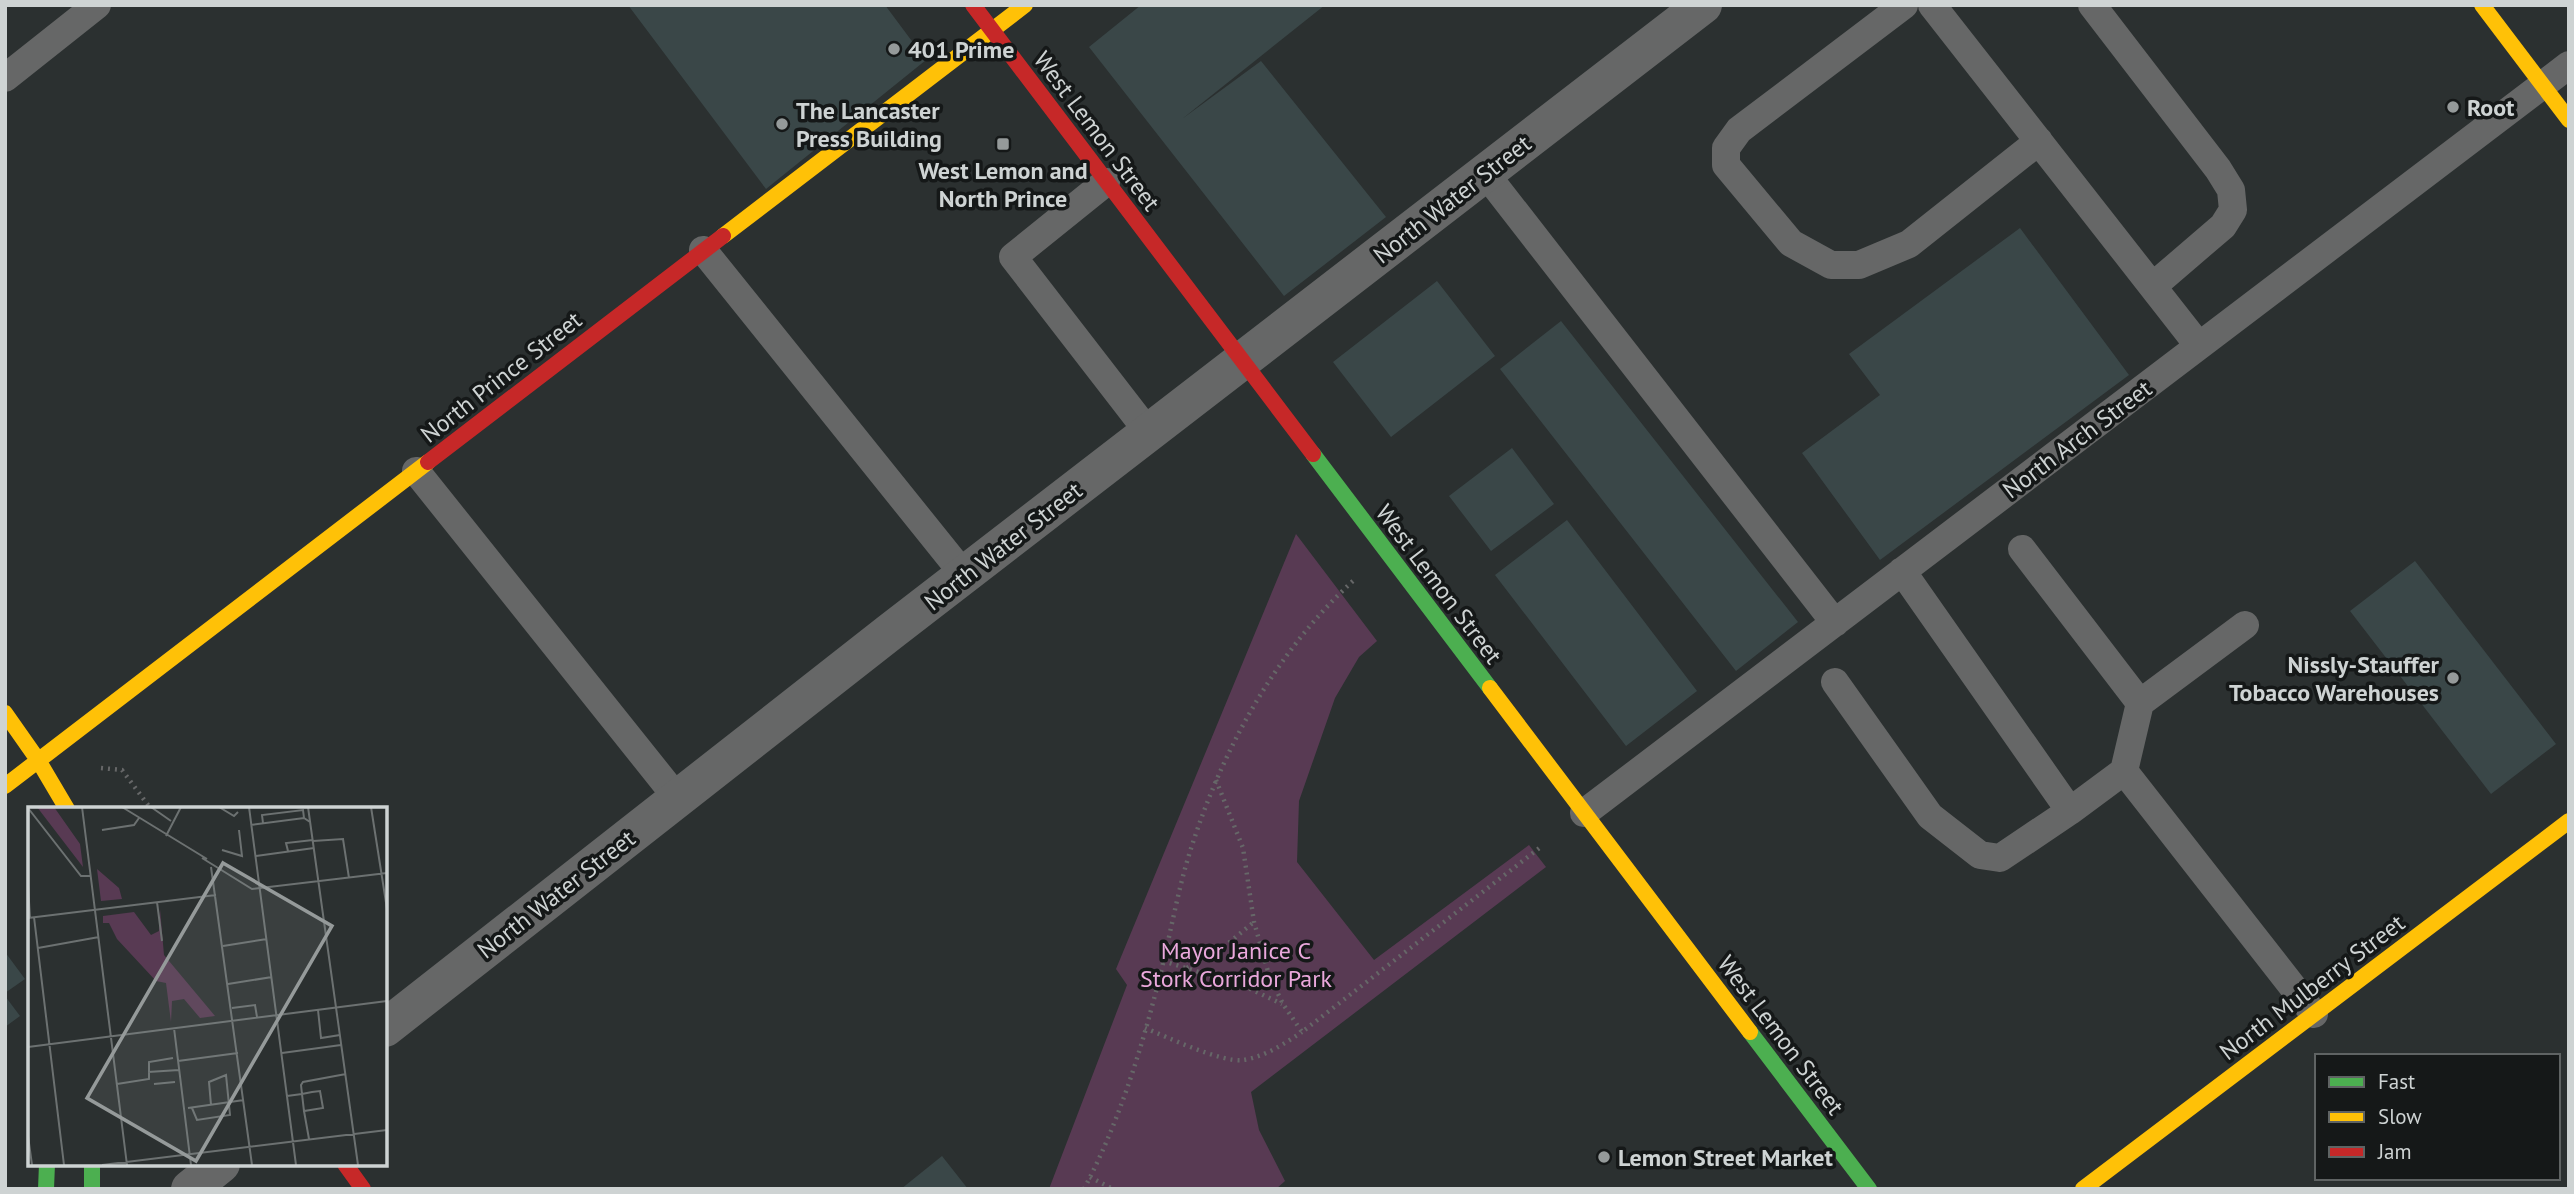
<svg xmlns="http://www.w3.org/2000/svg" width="2574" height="1194" viewBox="0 0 2574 1194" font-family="'PT Sans',sans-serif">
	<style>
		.green { fill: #583a53 }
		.building { fill: #3a4748 }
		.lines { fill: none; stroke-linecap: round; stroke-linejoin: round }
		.path { stroke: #666768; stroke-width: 4.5; stroke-dasharray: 2 5; stroke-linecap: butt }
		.lane { stroke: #666767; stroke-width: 28 }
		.street { stroke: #666767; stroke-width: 38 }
		.fast { stroke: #4caf50; stroke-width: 16 }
		.slow { stroke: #ffc107; stroke-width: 16 }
		.jam { stroke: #c62828; stroke-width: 16 }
		.poi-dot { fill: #959a9a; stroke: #151818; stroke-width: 2.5 }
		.labels { text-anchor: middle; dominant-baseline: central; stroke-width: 7; stroke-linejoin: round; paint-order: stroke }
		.poi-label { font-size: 24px; font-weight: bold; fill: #ced3d3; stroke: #151818; text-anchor: start }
		.street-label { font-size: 24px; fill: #ced3d3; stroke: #151818 }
		.park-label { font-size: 24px; fill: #eaa8dc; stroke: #151818 }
		.inset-road { fill: none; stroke: #6c7171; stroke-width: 2 }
		.view { fill: #959a9a; fill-opacity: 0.15; stroke: #959a9a; stroke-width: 3.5 }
		.inset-edge { fill: none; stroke: #ced3d3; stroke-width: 3.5 }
	</style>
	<rect width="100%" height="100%" fill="#2b3030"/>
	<path class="green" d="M1296 534 1377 641 1359 657 1335 698 1299 801 1297 862 1374 960 1529 845 1546 867 1251 1092 1259 1130 1285 1181 1276 1189H1049L1127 985 1116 969Z"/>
	<path class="building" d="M628 5H885L926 60 766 189Z
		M1141 5H1325L1182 119 1261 61 1386 217 1284 296 1089 47Z
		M2020 228 2129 375 1880 560 1802 453 1880 395 1849 354Z
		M1437 281 1495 356 1391 437 1333 362Z
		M1561 321 1798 622 1736 671 1500 369Z
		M1512 448 1554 504 1491 551 1449 496Z
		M1567 520 1697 691 1626 746 1495 575Z
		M2415 561 2556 744 2491 794 2350 611Z
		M5 952 25 979 5 993Z
		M5 996 20 1016 5 1027Z
		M942 1156 968 1189H901Z"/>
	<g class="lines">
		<path class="path" d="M101 768 122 770 151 809
			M1216 780 1243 848 1254 922 1269 975 1283 1004 1302 1032 1542 846
			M1163 961 1244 986 1282 1004
			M1187 968 1226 945 1254 922
			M1145 1028C1167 1037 1222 1063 1243 1060 1264 1057 1284 1044 1302 1032
			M1090 1177 1113 1189
			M1084 1189C1116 1128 1138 1061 1155 995 1167 952 1174 908 1186 865 1217 759 1272 655 1354 580"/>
		<path class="lane" d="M1904 5 1739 130 1726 148V165L1791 243 1831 265H1859L1909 244 2039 141
			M1932 5 2199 346
			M2092 5 2218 169 2231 190 2233 210 2223 226 2153 286
			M5 78 97 5
			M1485 173 1835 623
			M1106 182 1013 257 1149 433
			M703 250 965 576
			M416 471 678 799
			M2022 549 2140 703
			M1902 571 2070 811
			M1835 682 1930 816 1980 855 2000 858 2070 811 2124 771 2314 1014
			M2124 771 2140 703 2245 625
			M1584 813 2569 65"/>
		<path class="street" d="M385 1028 890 632 1703 5
			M190 1189 221 1164"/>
		<path class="fast" d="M1313 454 1490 688
			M1750 1032 1869 1189
			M92 1164V1189
			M46 1189 47 1164"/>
		<path class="slow" d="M2482 5 2569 120
			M723 236 1025 5
			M1490 688 1750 1032
			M5 713 38 760 67 809
			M5 786 428 462
			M2083 1189 2569 821"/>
		<path class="jam" d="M973 5 1313 454
			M428 462 723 236
			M345 1164 363 1189"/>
	</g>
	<g class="poi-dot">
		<circle cx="894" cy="49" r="7"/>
		<circle cx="2453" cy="107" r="7"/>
		<circle cx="782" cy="124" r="7"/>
		<rect x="996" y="137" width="14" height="14" rx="3.5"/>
		<circle cx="2453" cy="678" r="7"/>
		<circle cx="1604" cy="1157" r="7"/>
	</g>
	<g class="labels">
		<g class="poi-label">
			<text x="908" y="49">401 Prime</text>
			<text x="2467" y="107">Root</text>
			<text x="796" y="110">The Lancaster<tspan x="796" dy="28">Press Building</tspan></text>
			<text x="1003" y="170" text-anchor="middle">West Lemon and<tspan x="1003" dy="28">North Prince</tspan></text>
			<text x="2439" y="664" text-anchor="end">Nissly-Stauffer<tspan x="2439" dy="28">Tobacco Warehouses</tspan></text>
			<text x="1618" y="1157">Lemon Street Market</text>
		</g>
		<g class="street-label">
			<text transform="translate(1097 131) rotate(53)">West Lemon Street</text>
			<text transform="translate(1452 199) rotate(-38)">North Water Street</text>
			<text transform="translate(501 377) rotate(-38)">North Prince Street</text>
			<text transform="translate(2077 439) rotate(-37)">North Arch Street</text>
			<text transform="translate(1003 546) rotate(-38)">North Water Street</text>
			<text transform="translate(1439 584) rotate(53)">West Lemon Street</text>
			<text transform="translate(556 894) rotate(-38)">North Water Street</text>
			<text transform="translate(2312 987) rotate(-37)">North Mulberry Street</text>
			<text transform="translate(1781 1035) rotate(53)">West Lemon Street</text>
		</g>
		<g class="park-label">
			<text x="1236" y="950">Mayor Janice C<tspan x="1236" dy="28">Stork Corridor Park</tspan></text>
		</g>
	</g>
	<g transform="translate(28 807)">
		<rect width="359" height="359" fill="#2b3030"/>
		<path d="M9 0H26L52 37 55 60ZM69 62 91 81 94 92 73 94ZM132 102 136 148 187 209 172 211 156 192 144 194 143 215 138 176 128 174 89 132 81 116H75V109L106 105 123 128 131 124Z" fill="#583a53"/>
		<path class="inset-road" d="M54 0 99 358M94 0 179 52M123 0 143 14M191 0 206 9 210 5M221 0 268 358M280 0 330 358M343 0 359 102M0 1 53 69H63M235 16 234 8 275 3 276 11M223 18 276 11 282 15M74 23 106 18 111 11M138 29 153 0M285 34 315 32 321 71M194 43 214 49 211 23M260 44 258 36 285 33M228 49 286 41M174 51 224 82 359 66M183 60 224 358M0 78 2 111M129 95 134 134M6 110 36 358M0 111 188 88M195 139 239 132M10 141 71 130M200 177 244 170M204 201 227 198 229 210M290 203 293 231 312 228M146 221 163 358M0 240 359 194M254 246 313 238M150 254 210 246M120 265 151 263M89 277 121 272V255L145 251M126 277 147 275M259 289 274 287 284 285 292 284 295 301 276 304 274 287 273 278 275 275 318 267M160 301 216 293M164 301 169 313 202 308 198 268 181 275 183 298M276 304 281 332M0 329 4 358M74 358 359 323"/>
		<path class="view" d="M195 56 304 119 168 354 59 291Z"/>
		<rect width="359" height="359" class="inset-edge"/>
	</g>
	<rect width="2574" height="1194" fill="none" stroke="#ced3d3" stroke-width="14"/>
	<rect x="2315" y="1054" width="245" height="126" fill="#151818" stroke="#5f6363" stroke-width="2"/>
	<rect x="2329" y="1077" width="35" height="10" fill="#4caf50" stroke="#5f6363" stroke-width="2"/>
	<text x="2378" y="1089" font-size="21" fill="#ced3d3">Fast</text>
	<rect x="2329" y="1112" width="35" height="10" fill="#ffc107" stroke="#5f6363" stroke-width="2"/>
	<text x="2378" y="1124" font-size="21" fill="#ced3d3">Slow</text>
	<rect x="2329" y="1147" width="35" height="10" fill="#c62828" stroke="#5f6363" stroke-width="2"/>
	<text x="2378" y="1159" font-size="21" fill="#ced3d3">Jam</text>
</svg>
